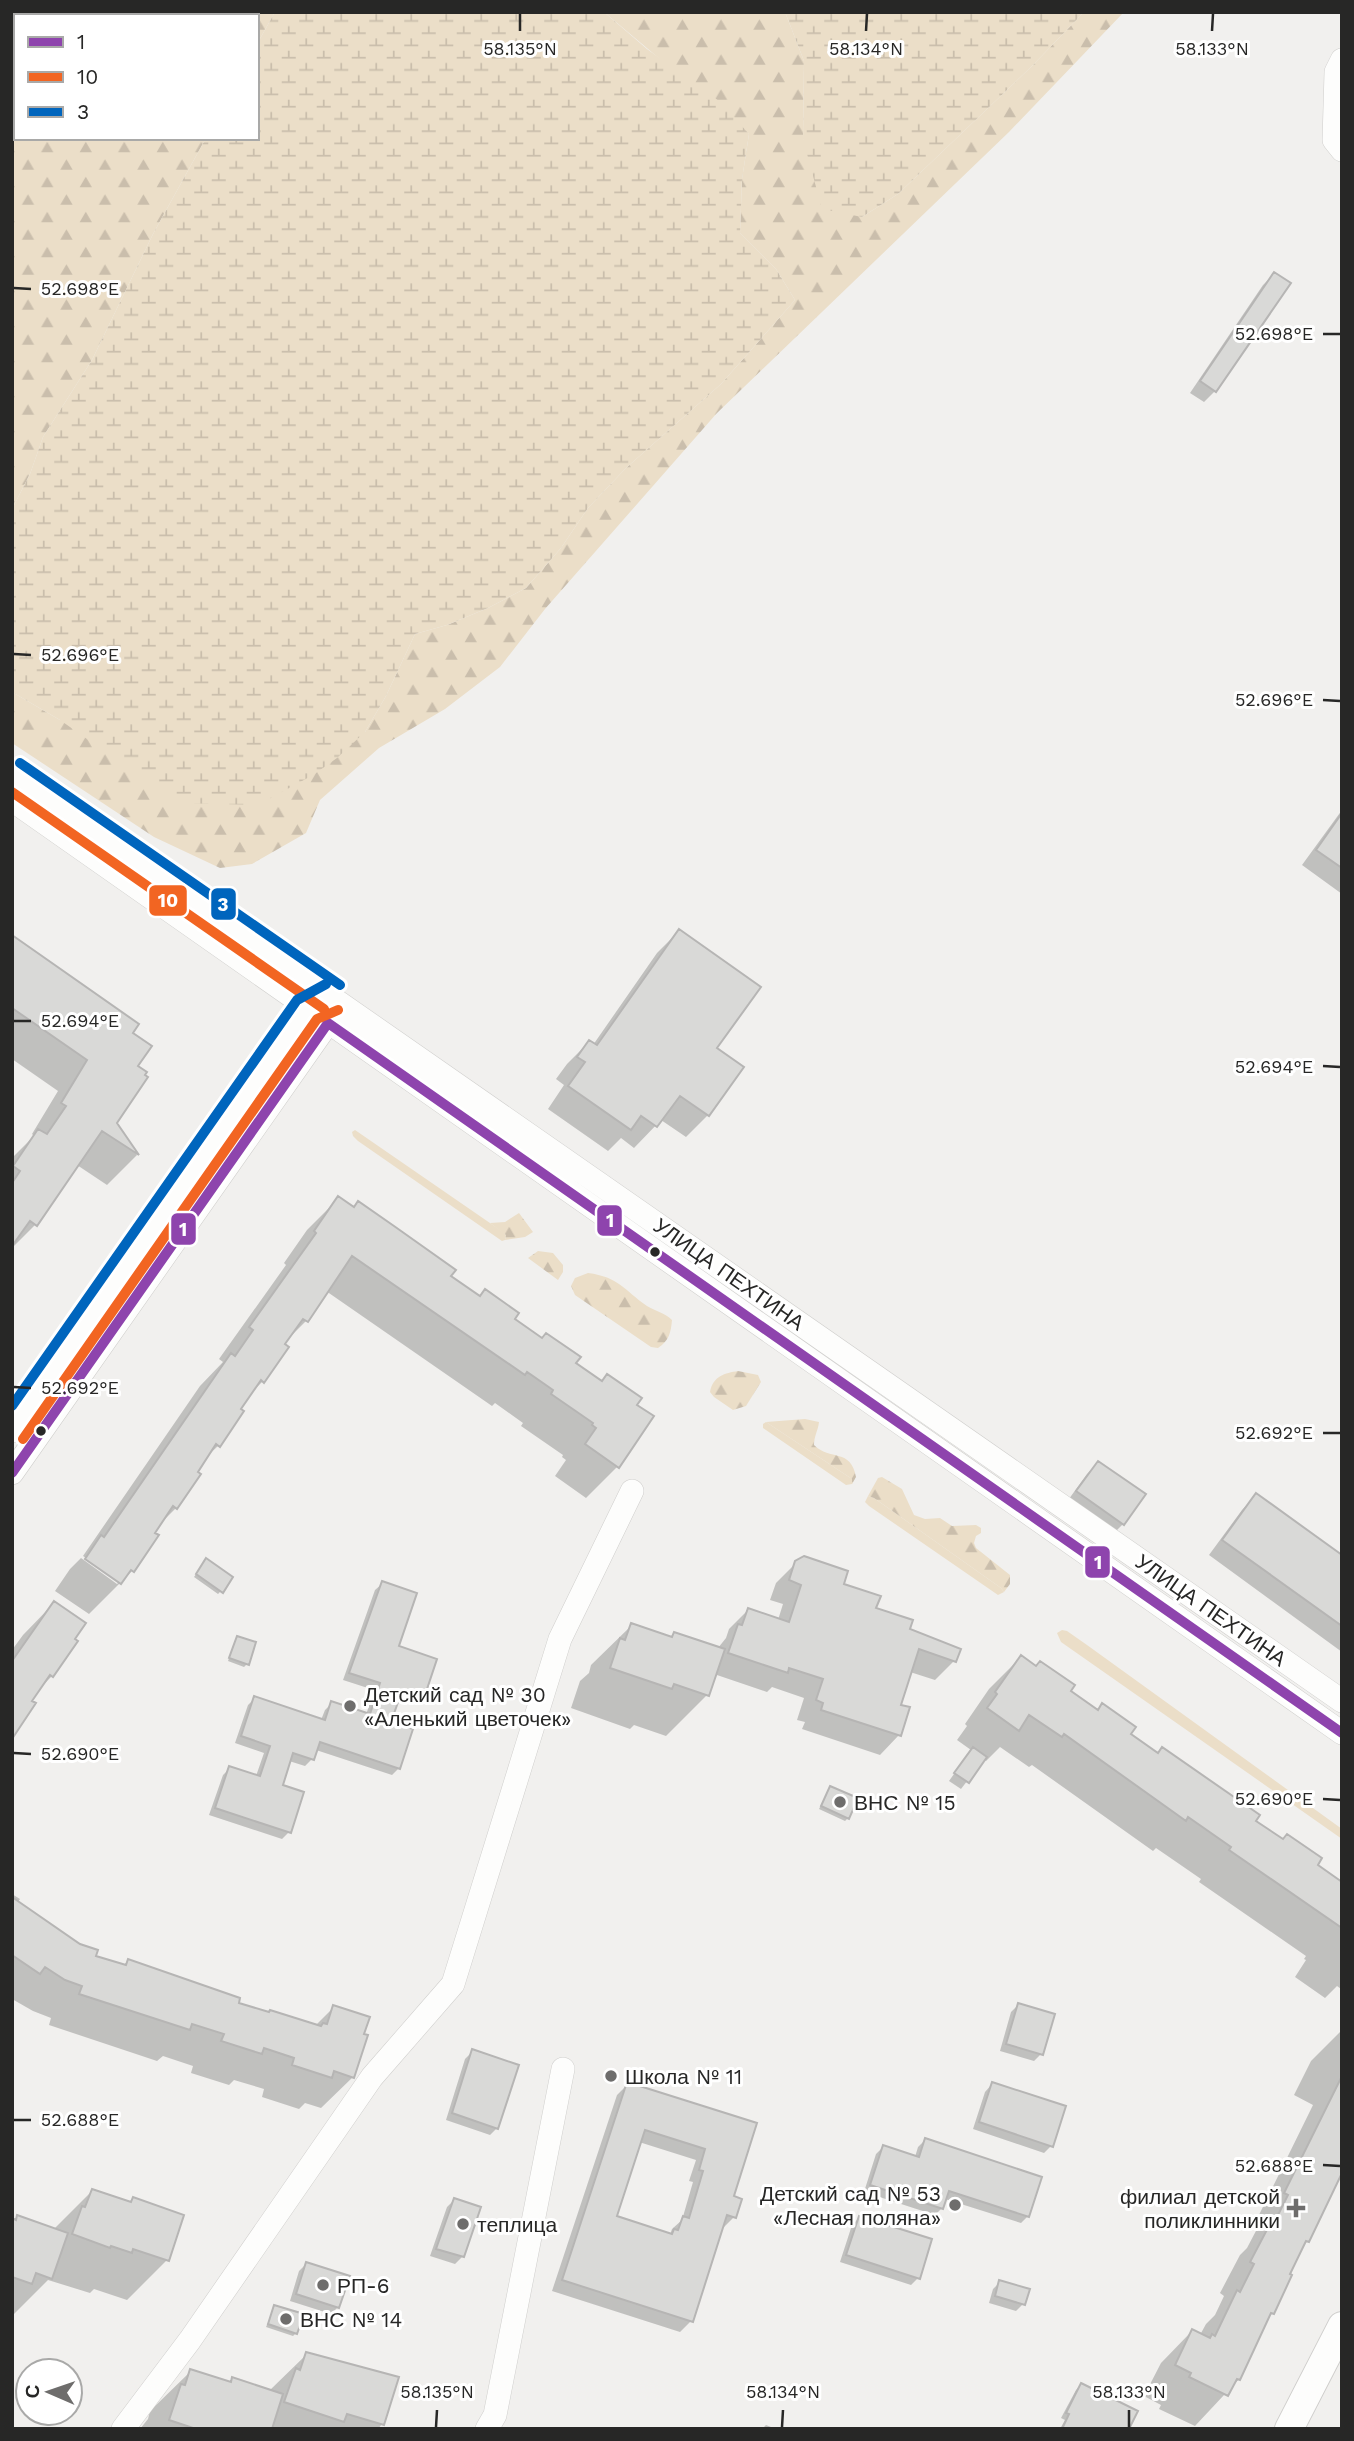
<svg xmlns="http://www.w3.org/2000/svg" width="1354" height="2441" viewBox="0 0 1354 2441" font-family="'Work Sans',sans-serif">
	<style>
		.grass { fill: #ebdec8 }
		.forest { fill: url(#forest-firs) }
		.wetland { fill: url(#wetland-marsh) }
		.garden { fill: url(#garden-dots) }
		.shadow { fill: #0003; fill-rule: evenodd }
		.building { fill: #d9d9d7; stroke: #b6b5b4; stroke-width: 2; fill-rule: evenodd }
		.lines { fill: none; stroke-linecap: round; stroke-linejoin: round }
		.minor-casing { stroke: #cfcecc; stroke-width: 24 }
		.major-casing { stroke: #cfcecc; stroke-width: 30 }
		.minor { stroke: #fdfdfc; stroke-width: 23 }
		.major { stroke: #fdfdfc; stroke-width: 28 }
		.bus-1-casing { stroke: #fff; stroke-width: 16 }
		.bus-2-casing { stroke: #fff; stroke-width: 16 }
		.bus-3-casing { stroke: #fff; stroke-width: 16 }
		.bus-1 { stroke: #8e44ad; stroke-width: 10 }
		.bus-2 { stroke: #f26522; stroke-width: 10 }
		.bus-3 { stroke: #0065bd; stroke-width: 10 }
		.ticks { fill: none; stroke: #272726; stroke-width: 2.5 }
		.bus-dot { fill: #272726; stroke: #fff; stroke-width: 2.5 }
		.poi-dot { fill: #6e6d6c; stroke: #fff; stroke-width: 2.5 }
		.labels { text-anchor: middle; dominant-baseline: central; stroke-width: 6; stroke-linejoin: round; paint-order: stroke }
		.street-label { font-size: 21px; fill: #272726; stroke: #fff }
		.poi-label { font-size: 21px; fill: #272726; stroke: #fff; text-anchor: start }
		.ticks-label { font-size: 18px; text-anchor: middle; fill: #272726; stroke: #fff; stroke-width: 6; stroke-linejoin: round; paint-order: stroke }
		.line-badge { stroke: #fff; stroke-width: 2.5 }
		.badge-label { font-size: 19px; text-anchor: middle; font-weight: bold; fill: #fff }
	</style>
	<defs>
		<pattern id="forest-firs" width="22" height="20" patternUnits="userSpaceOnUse" patternTransform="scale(1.75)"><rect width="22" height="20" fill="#ebdec8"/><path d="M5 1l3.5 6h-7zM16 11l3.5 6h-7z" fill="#cabeac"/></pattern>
		<pattern id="wetland-marsh" width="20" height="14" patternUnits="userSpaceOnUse" patternTransform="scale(1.75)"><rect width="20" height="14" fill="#ebdec8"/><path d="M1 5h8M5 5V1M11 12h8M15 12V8" fill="none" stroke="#cabeac"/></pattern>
		<pattern id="garden-dots" width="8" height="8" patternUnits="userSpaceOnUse" patternTransform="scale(1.75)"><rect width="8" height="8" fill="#ebdec8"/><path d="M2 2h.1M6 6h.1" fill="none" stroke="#cabeac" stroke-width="1.8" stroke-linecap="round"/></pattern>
	</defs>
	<rect width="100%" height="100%" fill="#f1f0ee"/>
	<path class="grass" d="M355 1130 503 1232 506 1235 505 1240 502 1241 358 1141 353 1136 352 1132Z
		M766 1422 849 1477 853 1479 852 1484 846 1485 763 1428V1424Z
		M868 1496 874 1498 1001 1588 1004 1592 998 1595 869 1506 865 1502Z
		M1062 1630 1067 1631 1087 1645 1342 1829V1839L1061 1642 1057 1633Z"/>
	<path class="forest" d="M71 12H275L257 44V16H70Z
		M604 12H785L804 61 803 139 862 217 898 194 1031 67 1084 12H1124L1009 132 717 413 545 609 500 667 445 709 379 748 320 800 306 833 252 864 220 868 154 837 12 743V692L60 720 365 732 386 696 415 634 447 625 488 608 526 588 561 548 588 508 626 468 721 384 795 300 776 269 740 233 742 179 749 134Z
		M16 134V138H206L153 234 92 360 43 437 30 474 12 509V141Z
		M519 1213 533 1232 525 1237 505 1240 506 1235 490 1223 505 1222Z
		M538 1251 553 1253 563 1265V1272L558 1280 528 1258Z
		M588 1273C619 1277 624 1290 647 1306 655 1311 665 1313 672 1320 671 1332 669 1341 658 1348L651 1347 575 1295 571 1286 575 1278Z
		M738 1371 758 1375 761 1382 746 1406 733 1410 714 1397 710 1392C713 1376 725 1373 738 1371Z
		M805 1419 819 1422C818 1431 814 1436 814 1445 830 1461 851 1448 856 1477L852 1484V1479L849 1477 766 1422Z
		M882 1477 902 1489 914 1515 925 1519 940 1518 952 1526 976 1525 981 1528V1533L976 1536 974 1543 976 1548 1010 1575V1584L1004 1592 1001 1588 874 1498 868 1496 878 1478Z"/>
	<path class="wetland" d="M275 12H604L647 49 719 101 749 134 742 179 740 233 776 269 795 300 721 384 626 468 588 508 561 548 526 588 488 608 447 625 415 634 386 696 365 732 337 758 313 775 258 805 178 803 60 720 12 692V509L30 474 43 437 92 360 153 234 206 138H257V44Z
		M785 12H1084L1031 67 898 194 862 217 822 209 803 139 804 61Z"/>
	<path class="garden" d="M12 12H71L70 16H16V134L12 141Z"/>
	<path class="shadow" d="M1274 274 1215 391 1204 402 1190 393 1263 285Z
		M1342 810V894L1302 865Z
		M679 931 715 1049 742 1067 708 1115 686 1137 661 1120 634 1148 621 1138 608 1151 548 1109 564 1085 556 1079 567 1064 589 1042 593 1045 657 953Z
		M12 937 130 1033 136 1066 115 1123 137 1155 107 1185 77 1165 36 1224 12 1248V1158L34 1136 32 1134 58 1091 12 1059Z
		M338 1199 635 1405 617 1467 586 1498 555 1476 566 1460 562 1457 563 1455 521 1426 523 1423 495 1403 492 1406 326 1291 306 1321 285 1342 263 1381 246 1398 238 1410 241 1412 218 1446 202 1461 176 1508 159 1525 132 1571 89 1614 55 1591 70 1569 81 1558 117 1584 120 1581 83 1556 200 1386 223 1362 219 1359 286 1265 284 1263 307 1230Z
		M1098 1463 1123 1524 1112 1535 1066 1503 1087 1474Z
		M1256 1495 1342 1557V1652L1209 1555 1242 1510Z
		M800 1559 954 1661 935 1680 910 1672 899 1706V1735L880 1755 802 1729 805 1722 797 1720 804 1698 772 1687 767 1692 714 1674 707 1695 666 1736 634 1725 630 1729 571 1708 580 1681 589 1673 591 1665 632 1625 670 1638 674 1634 718 1648 726 1638 729 1629 748 1610 778 1620 783 1604 770 1600 776 1583Z
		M203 1564 221 1591 218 1594 194 1577Z
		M383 1583 397 1647 422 1697 415 1704 397 1698 389 1723 399 1768 392 1775 316 1750 312 1759 305 1766 289 1761 281 1786 289 1832 282 1839 209 1815 223 1775 230 1768 256 1776 264 1753 235 1743 248 1705 255 1698 321 1720 325 1710 332 1703 366 1715 374 1690 343 1680 375 1590Z
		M54 1603 52 1676 35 1693 12 1736V1650L23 1635Z
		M237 1638 247 1664 244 1667 228 1661Z
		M1021 1657 1097 1711 1102 1706 1129 1734 1342 1884 1341 1989 1337 1986 1325 1998 1295 1977 1306 1960 1304 1959 1306 1956 1199 1882 1201 1879 1156 1848 1153 1851 1032 1765 1029 1767 1000 1747 986 1761 984 1759 961 1789 949 1781 971 1750 957 1740 967 1726 965 1724 989 1689Z
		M830 1788 848 1818 845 1821 819 1809Z
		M12 1894 20 1899 18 1902 94 1957 123 1966 128 1961 237 2004 315 2026 334 2007 353 2077 321 2108 305 2103 299 2109 262 2097 264 2089 234 2080 229 2085 191 2073 193 2066 163 2056 157 2061 49 2025 51 2018 33 2011 12 1999Z
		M1018 2005 1041 2054 1034 2061 1000 2051 1011 2012Z
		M1342 2030V2172L1307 2241 1302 2247 1272 2313 1266 2320 1239 2379 1195 2426 1159 2409 1161 2405 1144 2396 1161 2363 1192 2331 1200 2335 1206 2324 1215 2315 1224 2296 1220 2293 1240 2255 1247 2248 1258 2227 1254 2225 1313 2105 1294 2095 1311 2061Z
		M473 2051 497 2128 490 2135 446 2120 465 2059Z
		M628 2084 754 2124 731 2197 734 2217 723 2228 721 2227 691 2321 680 2332 552 2291 617 2095ZM639 2142 696 2160 689 2181 693 2182 682 2220 672 2229 670 2235 615 2217Z
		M992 2084 1051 2146 1044 2153 973 2129 985 2092Z
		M925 2140 1028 2216 1021 2223 945 2199 942 2208 935 2215 864 2192 876 2154 883 2147 915 2157 918 2147Z
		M92 2191 129 2203 134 2199 167 2260 127 2300 94 2289 90 2293 48 2280 12 2316V2220L18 2217 53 2230Z
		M454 2200 479 2208 462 2257 455 2264 430 2256 447 2207Z
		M859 2218 918 2278 911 2285 840 2262 852 2225Z
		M306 2264 338 2307 331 2314 290 2301 299 2271Z
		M1000 2282 1023 2304 1016 2311 989 2303 993 2289Z
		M275 2307 296 2333 293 2336 266 2327Z
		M307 2354 382 2424 378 2429H140L148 2419 150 2411 191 2371 229 2383 233 2379 269 2391Z
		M1081 2385 1127 2429H1060L1065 2420 1061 2418 1076 2390Z
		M766 2425 776 2429H762Z"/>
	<path class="building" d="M1274 272 1291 283 1216 392 1200 381Z
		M1342 813V868L1316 850Z
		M679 929 761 987 717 1048 744 1067 709 1116 680 1096 657 1127 641 1116 631 1130 568 1086 585 1062 577 1057 589 1040 597 1045Z
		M12 935 139 1024 133 1033 152 1046 138 1066 147 1072 145 1075 148 1077 117 1123 139 1155 102 1131 37 1226 30 1221 12 1246V1183L20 1171 13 1166 38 1129 47 1134 66 1106 61 1103 87 1060 12 1008Z
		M338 1196 354 1207 358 1201 394 1226 456 1270 451 1276 480 1296 485 1289 519 1313 515 1319 542 1338 546 1333 581 1357 576 1363 602 1381 607 1374 642 1398 637 1405 654 1416 619 1468 585 1444 596 1428 592 1425 593 1423 551 1394 553 1390 527 1372 525 1375 352 1256 308 1322 303 1319 285 1344 289 1347 264 1383 261 1380 241 1409 244 1411 220 1447 216 1444 198 1472 201 1474 177 1509 173 1506 155 1533 159 1535 134 1572 131 1570 121 1584 85 1559 101 1535 104 1537 231 1353 235 1356 253 1330 249 1327 316 1233 314 1231Z
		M1098 1461 1146 1494 1124 1525 1076 1491Z
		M1256 1493 1342 1555V1626L1222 1540Z
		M804 1556 848 1571 844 1584 881 1596 876 1608 913 1620 910 1629 961 1649 956 1662 919 1649 901 1705 910 1707 901 1736 821 1710 823 1703 816 1700 823 1679 789 1668 788 1673 728 1653 738 1624 742 1625 748 1608 789 1622 801 1585 789 1580 795 1561Z
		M206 1558 233 1577 223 1593 196 1574Z
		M382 1581 417 1593 399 1646 437 1659 424 1698 402 1691 391 1722 413 1729 400 1769 320 1742 314 1760 293 1753 283 1785 304 1792 291 1833 215 1808 229 1766 260 1776 270 1746 241 1736 254 1696 325 1720 331 1701 370 1714 380 1683 349 1673Z
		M54 1601 86 1623 75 1639 78 1641 53 1677 50 1675 32 1701 36 1703 12 1739V1661Z
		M631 1623 672 1637 674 1632 725 1649 709 1696 674 1684 672 1689 610 1668 620 1638 625 1640Z
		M237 1636 256 1642 249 1665 229 1658Z
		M1021 1655 1036 1666 1040 1661 1075 1685 1071 1691 1098 1710 1102 1703 1136 1727 1131 1734 1158 1753 1162 1747 1260 1815 1256 1821 1283 1839 1287 1834 1322 1858 1318 1865 1342 1882V1928L1229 1850 1231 1847 1188 1817 1186 1821 1064 1734 1062 1737 1029 1715 1019 1731 987 1708 997 1694 995 1692Z
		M973 1747 987 1757 969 1783 954 1773Z
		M830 1786 858 1798 849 1819 821 1806Z
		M12 1897 80 1944 98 1950 96 1956 126 1965 128 1959 240 1998 239 2003 269 2012 270 2010 321 2026 323 2023 327 2024 333 2005 370 2017 364 2034 368 2035 354 2078 334 2071 332 2078 292 2065 294 2058 264 2048 262 2054 221 2041 224 2034 192 2024 190 2030 79 1994 82 1986 65 1980 45 1967 40 1974 12 1955Z
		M1018 2003 1055 2014 1043 2055 1006 2044Z
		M472 2049 519 2065 498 2129 452 2113Z
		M1342 2076V2173L1309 2242 1306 2241 1290 2274 1292 2275 1274 2314 1271 2313 1240 2380 1237 2379 1228 2396 1189 2377 1191 2373 1175 2365 1192 2329 1210 2338 1212 2334 1215 2336 1237 2290 1240 2292 1254 2264 1250 2262 1271 2222 1274 2223 1288 2195 1284 2193Z
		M627 2082 757 2123 734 2196 742 2199 736 2218 727 2215 693 2322 562 2280ZM645 2130 705 2149 699 2170 703 2171 689 2218 683 2216 678 2230 674 2229 672 2234 617 2216Z
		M992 2082 1066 2106 1053 2147 979 2122Z
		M925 2138 1042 2177 1029 2217 949 2191 943 2209 870 2185 883 2145 919 2157Z
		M92 2189 131 2202 133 2197 184 2215 169 2261 133 2249 132 2253 111 2246 110 2248 72 2234 82 2206 85 2207Z
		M454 2198 481 2207 464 2257 436 2249Z
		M17 2215 68 2233 52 2279 36 2273 32 2284 12 2277V2218L16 2220Z
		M859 2216 932 2239 920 2279 846 2255Z
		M306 2262 350 2276 339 2308 296 2294Z
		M999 2280 1030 2289 1025 2305 995 2296Z
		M274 2305 304 2314 297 2334 268 2324Z
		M306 2352 399 2377 384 2425 347 2414 344 2422 284 2402 296 2368 300 2370Z
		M190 2369 231 2382 232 2377 283 2394 272 2429H196L169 2420 181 2384 185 2385Z
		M1081 2383 1138 2411 1129 2429H1062L1069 2414 1066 2413Z"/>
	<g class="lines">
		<g class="minor-casing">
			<path id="minor" d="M1342 60 1336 72 1334 140 1342 150
				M12 775 1342 1701
				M12 800 1342 1733
				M12 1431 308 1008 319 1003
				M12 1473 328 1023 330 1010
				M123 2429 190 2340 372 2077 453 1984 560 1639 632 1491
				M487 2429 495 2415 563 2069"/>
		</g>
		<g class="major-casing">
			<path id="major" d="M1289 2429 1342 2326"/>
		</g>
		<use href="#minor" class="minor"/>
		<use href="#major" class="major"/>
		<g class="bus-1-casing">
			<path id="bus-1" d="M12 1473 328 1023 1342 1733"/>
		</g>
		<g class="bus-2-casing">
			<path id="bus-2" d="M12 792 324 1009
				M23 1439 317 1019 338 1010"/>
		</g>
		<g class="bus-3-casing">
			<path id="bus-3" d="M20 763 340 985
				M12 1406 297 1000 326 984"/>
		</g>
		<use href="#bus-1" class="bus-1"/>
		<use href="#bus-2" class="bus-2"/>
		<use href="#bus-3" class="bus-3"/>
	</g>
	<path class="ticks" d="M520 31V14M866 31 867 14M1212 31 1213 14M14 288 31 289M1323 334H1340M14 654 31 655M1323 700 1340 701M14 1021H31M1323 1066 1340 1067M14 1387 31 1388M1323 1433H1340M14 1753 31 1754M1323 1799 1340 1800M14 2120H31M1323 2165 1340 2166M436 2427 437 2410M782 2427 783 2410M1129 2427V2410"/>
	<g class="bus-dot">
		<circle cx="655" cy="1252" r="6"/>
		<circle cx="41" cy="1431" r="6"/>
	</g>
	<g class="poi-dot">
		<circle cx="350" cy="1706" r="7"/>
		<circle cx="840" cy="1802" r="7"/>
		<circle cx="611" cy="2076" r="7"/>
		<circle cx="955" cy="2205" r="7"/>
		<path d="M1292.5 2197.5h7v7h7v7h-7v7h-7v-7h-7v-7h7z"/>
		<circle cx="463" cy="2224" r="7"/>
		<circle cx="323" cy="2285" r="7"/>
		<circle cx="286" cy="2319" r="7"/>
	</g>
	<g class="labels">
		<g class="street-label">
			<text transform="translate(729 1274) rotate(35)">УЛИЦА ПЕХТИНА</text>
			<text transform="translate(1211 1610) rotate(35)">УЛИЦА ПЕХТИНА</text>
		</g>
		<g class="poi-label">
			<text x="364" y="1694">Детский сад № 30<tspan x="364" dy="24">«Аленький цветочек»</tspan></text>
			<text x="854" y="1802">ВНС № 15</text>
			<text x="625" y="2076">Школа № 11</text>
			<text x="941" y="2193" text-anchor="end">Детский сад № 53<tspan x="941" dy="24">«Лесная поляна»</tspan></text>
			<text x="1280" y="2196" text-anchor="end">филиал детской<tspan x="1280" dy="24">поликлинники</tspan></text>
			<text x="477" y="2224">теплица</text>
			<text x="337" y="2285">РП-6</text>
			<text x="300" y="2319">ВНС № 14</text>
		</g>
	</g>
	<g class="ticks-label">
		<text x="520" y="55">58.135°N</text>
		<text x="866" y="55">58.134°N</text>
		<text x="1212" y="55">58.133°N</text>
		<text x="80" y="295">52.698°E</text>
		<text x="1274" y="340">52.698°E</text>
		<text x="80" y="661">52.696°E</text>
		<text x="1274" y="706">52.696°E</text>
		<text x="80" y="1027">52.694°E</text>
		<text x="1274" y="1073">52.694°E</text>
		<text x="80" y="1394">52.692°E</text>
		<text x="1274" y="1439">52.692°E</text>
		<text x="80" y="1760">52.690°E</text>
		<text x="1274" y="1805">52.690°E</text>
		<text x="80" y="2126">52.688°E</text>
		<text x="1274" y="2172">52.688°E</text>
		<text x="437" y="2398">58.135°N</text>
		<text x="783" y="2398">58.134°N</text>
		<text x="1129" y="2398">58.133°N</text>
	</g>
	<g class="line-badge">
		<rect x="148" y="884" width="40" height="33" rx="7" fill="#f26522"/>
		<rect x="210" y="887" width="27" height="34" rx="7" fill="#0065bd"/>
		<rect x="596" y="1204" width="27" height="33" rx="7" fill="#8e44ad"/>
		<rect x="170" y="1212" width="27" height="34" rx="7" fill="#8e44ad"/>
		<rect x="1084" y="1545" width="27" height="34" rx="7" fill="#8e44ad"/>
	</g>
	<g class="badge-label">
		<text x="168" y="907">10</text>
		<text x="223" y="911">3</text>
		<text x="610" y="1227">1</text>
		<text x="183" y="1236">1</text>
		<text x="1098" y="1569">1</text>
	</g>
	<rect width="1354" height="2441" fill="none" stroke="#272726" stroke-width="28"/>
	<rect x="14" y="14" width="245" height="126" fill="#ffffff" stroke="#a9a9a8" stroke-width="2"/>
	<rect x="28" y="37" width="35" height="10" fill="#8e44ad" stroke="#a9a9a8" stroke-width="2"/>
	<text x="77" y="49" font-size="21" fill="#272726">1</text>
	<rect x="28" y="72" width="35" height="10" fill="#f26522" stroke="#a9a9a8" stroke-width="2"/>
	<text x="77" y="84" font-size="21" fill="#272726">10</text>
	<rect x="28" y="107" width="35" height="10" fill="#0065bd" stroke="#a9a9a8" stroke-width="2"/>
	<text x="77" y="119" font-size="21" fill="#272726">3</text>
	<g transform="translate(49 2392) rotate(272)"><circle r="33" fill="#ffffff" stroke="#a9a9a8" stroke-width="2"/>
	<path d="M0-5L12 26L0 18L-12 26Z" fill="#6e6d6c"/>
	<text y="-10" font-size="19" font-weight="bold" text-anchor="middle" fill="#272726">С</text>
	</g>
</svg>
